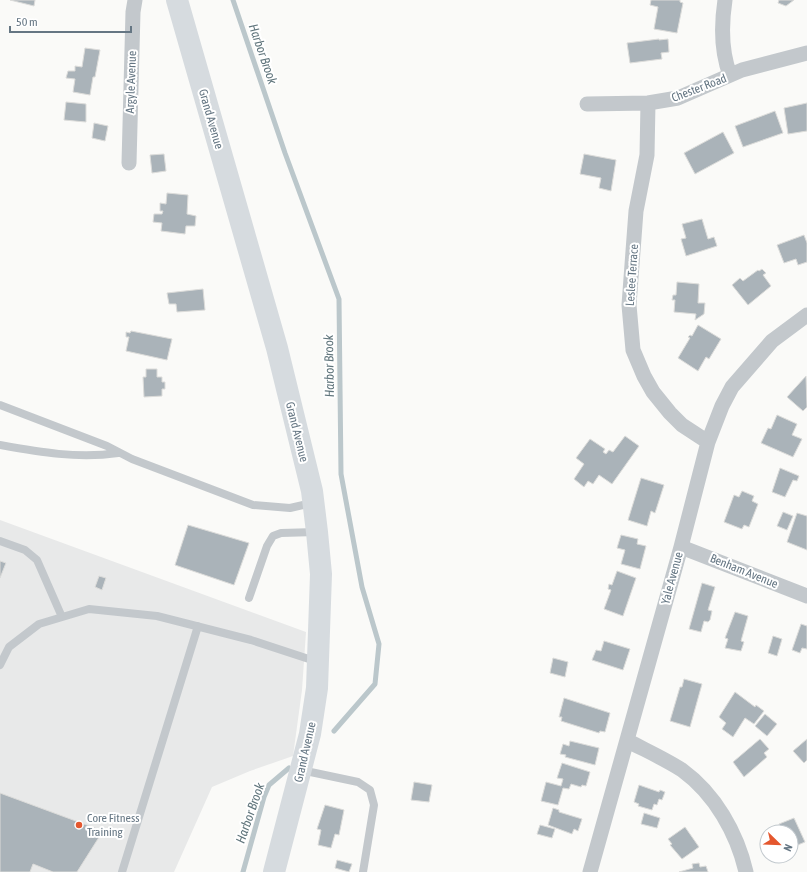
<svg xmlns="http://www.w3.org/2000/svg" width="807" height="872" viewBox="0 0 807 872" font-family="'Asap Condensed',sans-serif">
	<style>
		.built { fill: #e8e9e9 }
		.lines { fill: none; stroke-linecap: round; stroke-linejoin: round }
		.stream { stroke: #bbc7cb; stroke-width: 5 }
		.building { fill: #aab3b9; stroke: #dcdcda }
		.lane { stroke: #c3c8cc; stroke-width: 8 }
		.street { stroke: #c3c8cc; stroke-width: 15 }
		.secondary { stroke: #d6dbdf; stroke-width: 22 }
		.poi-dot { fill: #e4572e; stroke: #fff; stroke-width: 1.5 }
		.labels { text-anchor: middle; dominant-baseline: central; stroke-width: 4; stroke-linejoin: round; paint-order: stroke }
		.street-label { font-size: 12px; fill: #657683; stroke: #fff }
		.poi-label { font-size: 12px; fill: #657683; stroke: #fff; text-anchor: start }
		.water-label { font-size: 13px; font-style: italic; fill: #60757c; stroke: #fff }
	</style>
	<rect width="100%" height="100%" fill="#fafaf8"/>
	<path class="built" d="M0 520 306 632 302 690 293 756 250 771 212 787 174 872H0Z"/>
	<g class="lines">
		<path class="stream" d="M233 0 285 153 339 299 341 474 362 587 379 644 375 684 334 731
			M243 872 264 797 269 785 289 768"/>
	</g>
	<path class="building" d="M10 0H35L34 6Z
		M651 0H680V2L683 3 677 33 654 29 658 7 650 5Z
		M779 0H794L786 6 778 3Z
		M659 39V40L668 39 669 52 661 53 662 59 630 63 627 43Z
		M85 48 100 50 95 77H93L90 95 73 92 75 79 66 78 68 71H75V66L82 67Z
		M66 102 86 104V122L64 120Z
		M807 103V131L788 134 784 108Z
		M775 111 783 133 743 147 735 126Z
		M94 123 108 126 105 141 92 138Z
		M723 132 734 153 695 174 684 153Z
		M164 154 166 171 152 173 150 155Z
		M584 154 616 160 611 191 599 188 601 178 580 174Z
		M167 193 188 195 187 214 196 216 195 226H186L185 234 161 231 162 223 153 222 154 214H162L163 211H160V203L166 204Z
		M702 219 708 239 714 237 717 246 686 256 681 239 686 238 682 224Z
		M804 235 807 243V262L798 265 796 259 784 263 777 245Z
		M762 269 766 273 763 275 771 286 748 305 732 285 740 278 743 281 758 270 759 271Z
		M677 282 699 284 698 303H705L704 314 695 320 696 314 674 312 675 300H672L673 295H676Z
		M203 289 205 310 177 312 176 304H169L167 293Z
		M698 325 721 339 709 359 706 357 698 371 678 358 690 338 688 337 690 335 692 336Z
		M131 331 172 339 167 360 126 351 129 337H126V332L130 333Z
		M146 369H157V377H162V382H165V389H162V396L144 397 143 377H146Z
		M806 376 807 407 803 411 787 397Z
		M777 415 797 424 792 435 802 439 793 457 761 443 768 428 771 429Z
		M625 436 639 446 612 484 599 475 593 484 588 481 584 487 574 479 584 464 576 458 590 439 605 449 603 452 606 454 609 450 613 452Z
		M780 468 799 476 797 481 793 480 785 497 772 492Z
		M641 478 664 485 655 513 651 511 647 526 628 520Z
		M742 491 754 496 752 501 758 504 749 527 744 525 742 529 724 522 734 495 739 497Z
		M783 512 793 516 787 530 777 526Z
		M797 513 807 516V550L787 542Z
		M188 525 249 543 234 585 175 565Z
		M621 535 638 539 637 544 646 546 640 569 621 564 625 550 617 548Z
		M0 561 6 563 0 578Z
		M617 571 636 578 623 616 604 609 611 590 608 589 609 584 612 585Z
		M99 576 106 578 102 590 95 587Z
		M702 583 715 587 708 610 712 611 710 620 708 622 704 621 701 632 689 629Z
		M735 612 748 616 741 641 744 642 741 651 725 648 728 639 725 638Z
		M801 624 807 626V649L802 648 800 653 792 650Z
		M773 636 782 639 777 656 768 653Z
		M604 641 630 649 623 670 592 660 596 650 601 651Z
		M553 658 568 662 565 677 550 673Z
		M684 679 702 684 690 727 670 721 680 687H682Z
		M735 692 755 707 756 705 764 711 754 724 745 718 733 737 722 729 726 723 719 717Z
		M564 698 610 713 605 732 600 731 599 733 561 721 562 717H559Z
		M765 714 777 724 767 736 755 726Z
		M760 739 769 749 764 753 767 757 744 777 733 762Z
		M807 739V760L804 763 793 751Z
		M570 741 599 748 595 765 565 757 566 755 560 754 563 744 569 746Z
		M562 763 590 772 586 786 582 785 581 787 571 784 569 789 563 788 558 805 541 801 546 782 561 786 563 779 557 778Z
		M414 782 432 785 429 802 411 800Z
		M639 785 659 792 660 790 665 792 662 800 659 799 657 805 654 804 652 810 638 806 639 804 634 802Z
		M0 793 103 831 77 872H53L33 864 30 872H0Z
		M325 805 344 810 339 835 335 834 331 848 318 845 321 830 317 829Z
		M553 808 559 810V812L582 819 578 831 574 829 572 834 548 825Z
		M644 813 660 818 657 828 641 824Z
		M794 818 805 842 793 847 791 832H782L779 824Z
		M540 825 555 829 552 838 537 834Z
		M685 827 699 847 682 859 670 845 672 844 668 839Z
		M337 860 352 864 349 872 335 868Z
		M699 863 700 867 706 866 708 872H679L693 868 692 864Z"/>
	<g class="lines">
		<path class="lane" d="M0 405 107 446 132 459 253 505 290 508 312 503
			M0 445C39 452 78 459 118 453
			M0 541 25 550 37 560 62 617
			M249 598 267 546 273 536 281 533 316 532
			M0 665 9 647 39 624 89 609 157 616 251 640 318 662
			M301 770 358 782 370 790 374 805 363 872
			M122 872 198 626"/>
		<path class="street" d="M725 0C721 26 721 51 730 75
			M648 103 647 155 636 211 629 305 633 350 644 376 653 392 670 413 682 425 708 442
			M587 104 648 103 678 98 742 70 807 53
			M129 163 133 12 135 0
			M681 547 807 596
			M628 741C645 750 665 759 682 770 715 794 737 833 746 872
			M590 872 681 547 708 442 722 406 732 387 772 341 807 315"/>
		<path class="secondary" d="M177 0 277 348 312 491 317 532 321 574 317 688 310 734 274 872"/>
	</g>
	<circle class="poi-dot" cx="79" cy="825" r="4"/>
	<g class="labels">
		<g class="street-label">
			<text transform="translate(131 82) rotate(-88)">Argyle Avenue</text>
			<text transform="translate(699 88) rotate(-21)">Chester Road</text>
			<text transform="translate(211 119) rotate(74)">Grand Avenue</text>
			<text transform="translate(632 275) rotate(-86)">Leslee Terrace</text>
			<text transform="translate(297 432) rotate(76)">Grand Avenue</text>
			<text transform="translate(744 571) rotate(22)">Benham Avenue</text>
			<text transform="translate(672 578) rotate(-75)">Yale Avenue</text>
			<text transform="translate(305 752) rotate(-77)">Grand Avenue</text>
		</g>
		<g class="poi-label">
			<text x="87" y="818">Core Fitness<tspan x="87" dy="14">Training</tspan></text>
		</g>
		<g class="water-label">
			<text transform="translate(263 54) rotate(71)">Harbor Brook</text>
			<text transform="translate(329 366) rotate(-91)">Harbor Brook</text>
			<text transform="translate(250 813) rotate(-71)">Harbor Brook</text>
		</g>
	</g>
	<g transform="translate(779 844) rotate(113)"><circle r="19" fill="#ffffff" stroke="#c1c8cd"/>
	<path d="M0-3L7 15L0 10L-7 15Z" fill="#e4572e"/>
	<text y="-6" font-size="11" font-weight="bold" text-anchor="middle" fill="#657683">N</text>
	</g>
	<path d="M10 26v6h121v-6" fill="none" stroke="#657683" stroke-width="2"/>
	<text x="16" y="26" font-size="12" fill="#657683" stroke="#ffffff" stroke-width="3" paint-order="stroke">50 m</text>
</svg>
